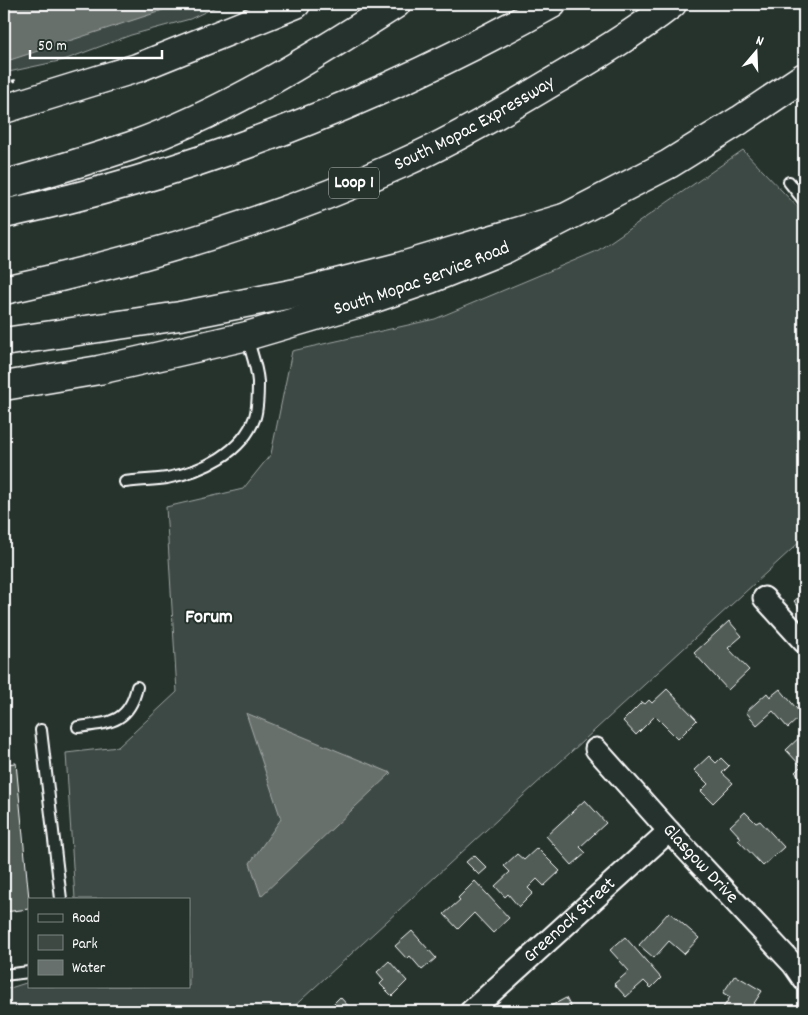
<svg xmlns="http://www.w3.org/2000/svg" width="808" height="1015" viewBox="0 0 808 1015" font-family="Dekko,sans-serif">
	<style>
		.green { fill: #3e4944; stroke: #9ea4a2 }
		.water { fill: #67706c; stroke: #a4a9a7 }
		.building { fill: #515c57; stroke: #fff }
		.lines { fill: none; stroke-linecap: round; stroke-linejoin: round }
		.lane-casing { stroke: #fff; stroke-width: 14 }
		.street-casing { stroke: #fff; stroke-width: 25 }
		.secondary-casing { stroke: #fff; stroke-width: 31 }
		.highway-casing { stroke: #fff; stroke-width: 31 }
		.path { stroke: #fff; stroke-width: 3; stroke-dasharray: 4 4; stroke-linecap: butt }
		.lane { stroke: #26332d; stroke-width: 10 }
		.street { stroke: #26332d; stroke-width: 21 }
		.secondary { stroke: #26332d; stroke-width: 28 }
		.highway { stroke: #26332d; stroke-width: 28 }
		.labels { text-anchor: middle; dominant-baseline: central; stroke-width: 4; stroke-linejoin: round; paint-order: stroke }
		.shield { fill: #26332d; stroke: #bec2c0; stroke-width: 1 }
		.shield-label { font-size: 18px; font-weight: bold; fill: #fff }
		.street-label { font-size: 19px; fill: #fff; stroke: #26332d }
		.neighbourhood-label { font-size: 20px; font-weight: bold; fill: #fff; stroke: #26332d }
	</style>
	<rect width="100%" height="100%" fill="#26332d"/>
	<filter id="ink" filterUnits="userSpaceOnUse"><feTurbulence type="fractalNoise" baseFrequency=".02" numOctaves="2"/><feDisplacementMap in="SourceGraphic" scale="10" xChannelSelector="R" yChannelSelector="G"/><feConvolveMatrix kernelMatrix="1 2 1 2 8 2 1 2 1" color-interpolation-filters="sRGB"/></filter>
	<g filter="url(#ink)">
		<path class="green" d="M4 4H222L190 19 131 35 64 60 4 73Z
			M743 150 804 214V538L289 1011H4V990L29 982V986H189V899H75L66 753 118 747 177 692 166 507 243 489 271 454 292 351 435 319 597 251Z"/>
		<path class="water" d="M4 4H171L167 8 155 13 4 62Z
			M246 713 391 773 261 896 250 863 281 819Z"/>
		<path class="building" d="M800 596 804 601V605L800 609 794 601Z
			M729 621 742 636 728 648 749 670 728 690 694 653Z
			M667 689 697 720 678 739 655 716 636 735 623 721 642 702 645 704 649 700 652 703Z
			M780 689 802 715 788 728 773 711 757 725 746 712 767 693 770 697Z
			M804 733V782L795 772 801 766 786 750Z
			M709 756 716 763 721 758 729 766 722 773 733 783 713 803 701 791 708 784 694 770Z
			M16 763 29 899V909L4 912V764Z
			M585 800 606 823 580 847 586 853 572 865 546 836Z
			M745 812 756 823 760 821 784 847 763 866 738 840 741 838 730 826Z
			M537 848 560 871 544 886 537 879 528 888 533 893 519 907 508 894 505 897 495 886 510 872 504 866 517 854 524 860Z
			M474 855 487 868 479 875 466 862Z
			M475 881 509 918 493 933 474 913 458 929 444 914 460 900 458 898Z
			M669 912 699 938 684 954 669 941 654 958 639 945Z
			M412 931 436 958 422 970 410 956 407 959 395 946Z
			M625 937 661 978 651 988 644 981 626 997 614 984 629 971 610 950Z
			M389 961 407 981 392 996 380 984 384 980 377 972Z
			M735 975 762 991 749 1011H721L730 997 723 993Z
			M340 997 353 1011H326Z
			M566 998 573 1011H541L543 1010Z"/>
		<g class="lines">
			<g class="lane-casing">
				<path id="lane" d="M789 182 804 201
					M125 482C139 480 154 480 167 478 203 471 242 453 255 417 258 407 258 393 258 382 257 367 251 352 247 337
					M78 727C109 723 129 723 137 687
					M41 730 61 899
					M4 975 29 972"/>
			</g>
			<g class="street-casing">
				<g id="street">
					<path d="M764 598 804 642"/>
					<path id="s1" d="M596 749 669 831 793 964 804 980"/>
					<path id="s2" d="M471 1011 669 831"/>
				</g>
			</g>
			<g class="secondary-casing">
				<g id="secondary">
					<path d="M4 109 137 68 296 4"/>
					<path id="s3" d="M4 386 99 370 247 336 363 302 430 279 505 249 669 164 740 120 804 77"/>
				</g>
			</g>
			<g class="highway-casing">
				<g id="highway">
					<path d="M4 185C46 173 89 160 131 146 226 112 312 58 396 4"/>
					<path d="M4 214C196 173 380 100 552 4"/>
					<path id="s4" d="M4 290C140 260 275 221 403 163 454 140 504 111 552 82 593 58 635 33 672 4"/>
					<path d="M4 342 180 316 301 292 399 267 564 218"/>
				</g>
			</g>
			<path class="path" d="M4 83 18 80"/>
			<use href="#lane" class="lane"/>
			<use href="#street" class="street"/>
			<use href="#secondary" class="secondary"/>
			<use href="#highway" class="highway"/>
		</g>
	</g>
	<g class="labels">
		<rect class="shield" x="329" y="167.5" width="50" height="31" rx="4"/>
		<g class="shield-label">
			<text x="354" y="183">Loop 1</text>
		</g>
		<g class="street-label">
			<text stroke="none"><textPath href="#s4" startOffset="501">South Mopac Expressway</textPath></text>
			<text stroke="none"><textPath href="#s3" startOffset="432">South Mopac Service Road</textPath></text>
			<text stroke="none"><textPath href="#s1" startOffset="155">Glasgow Drive</textPath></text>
			<text stroke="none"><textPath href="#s2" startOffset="134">Greenock Street</textPath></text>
		</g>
		<g class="neighbourhood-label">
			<text x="209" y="618">Forum</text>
		</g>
	</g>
	<rect width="808" height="1015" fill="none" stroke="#26332d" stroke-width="20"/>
	<rect x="10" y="10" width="788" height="995" fill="none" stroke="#fff" stroke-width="2" filter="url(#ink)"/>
	<rect x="28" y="898" width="162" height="90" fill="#26332d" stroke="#7d8581"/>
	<rect x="38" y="914" width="25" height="8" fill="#26332d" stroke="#7d8581"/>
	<text x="72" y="922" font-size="15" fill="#ffffff">Road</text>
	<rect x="38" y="935" width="25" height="15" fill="#3e4944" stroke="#7d8581"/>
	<text x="72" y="948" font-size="15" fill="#ffffff">Park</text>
	<rect x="38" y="960" width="25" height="15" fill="#67706c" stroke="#7d8581"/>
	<text x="72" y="972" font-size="15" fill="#ffffff">Water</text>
	<g transform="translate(756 52) rotate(19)" stroke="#26332d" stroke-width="4" paint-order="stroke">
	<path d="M0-4L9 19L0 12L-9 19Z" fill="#ffffff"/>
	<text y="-8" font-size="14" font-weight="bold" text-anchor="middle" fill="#ffffff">N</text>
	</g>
	<path d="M30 50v8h132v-8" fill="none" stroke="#ffffff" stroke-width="2.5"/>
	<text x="38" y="50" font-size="15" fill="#ffffff" stroke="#26332d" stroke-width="4" paint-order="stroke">50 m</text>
</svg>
